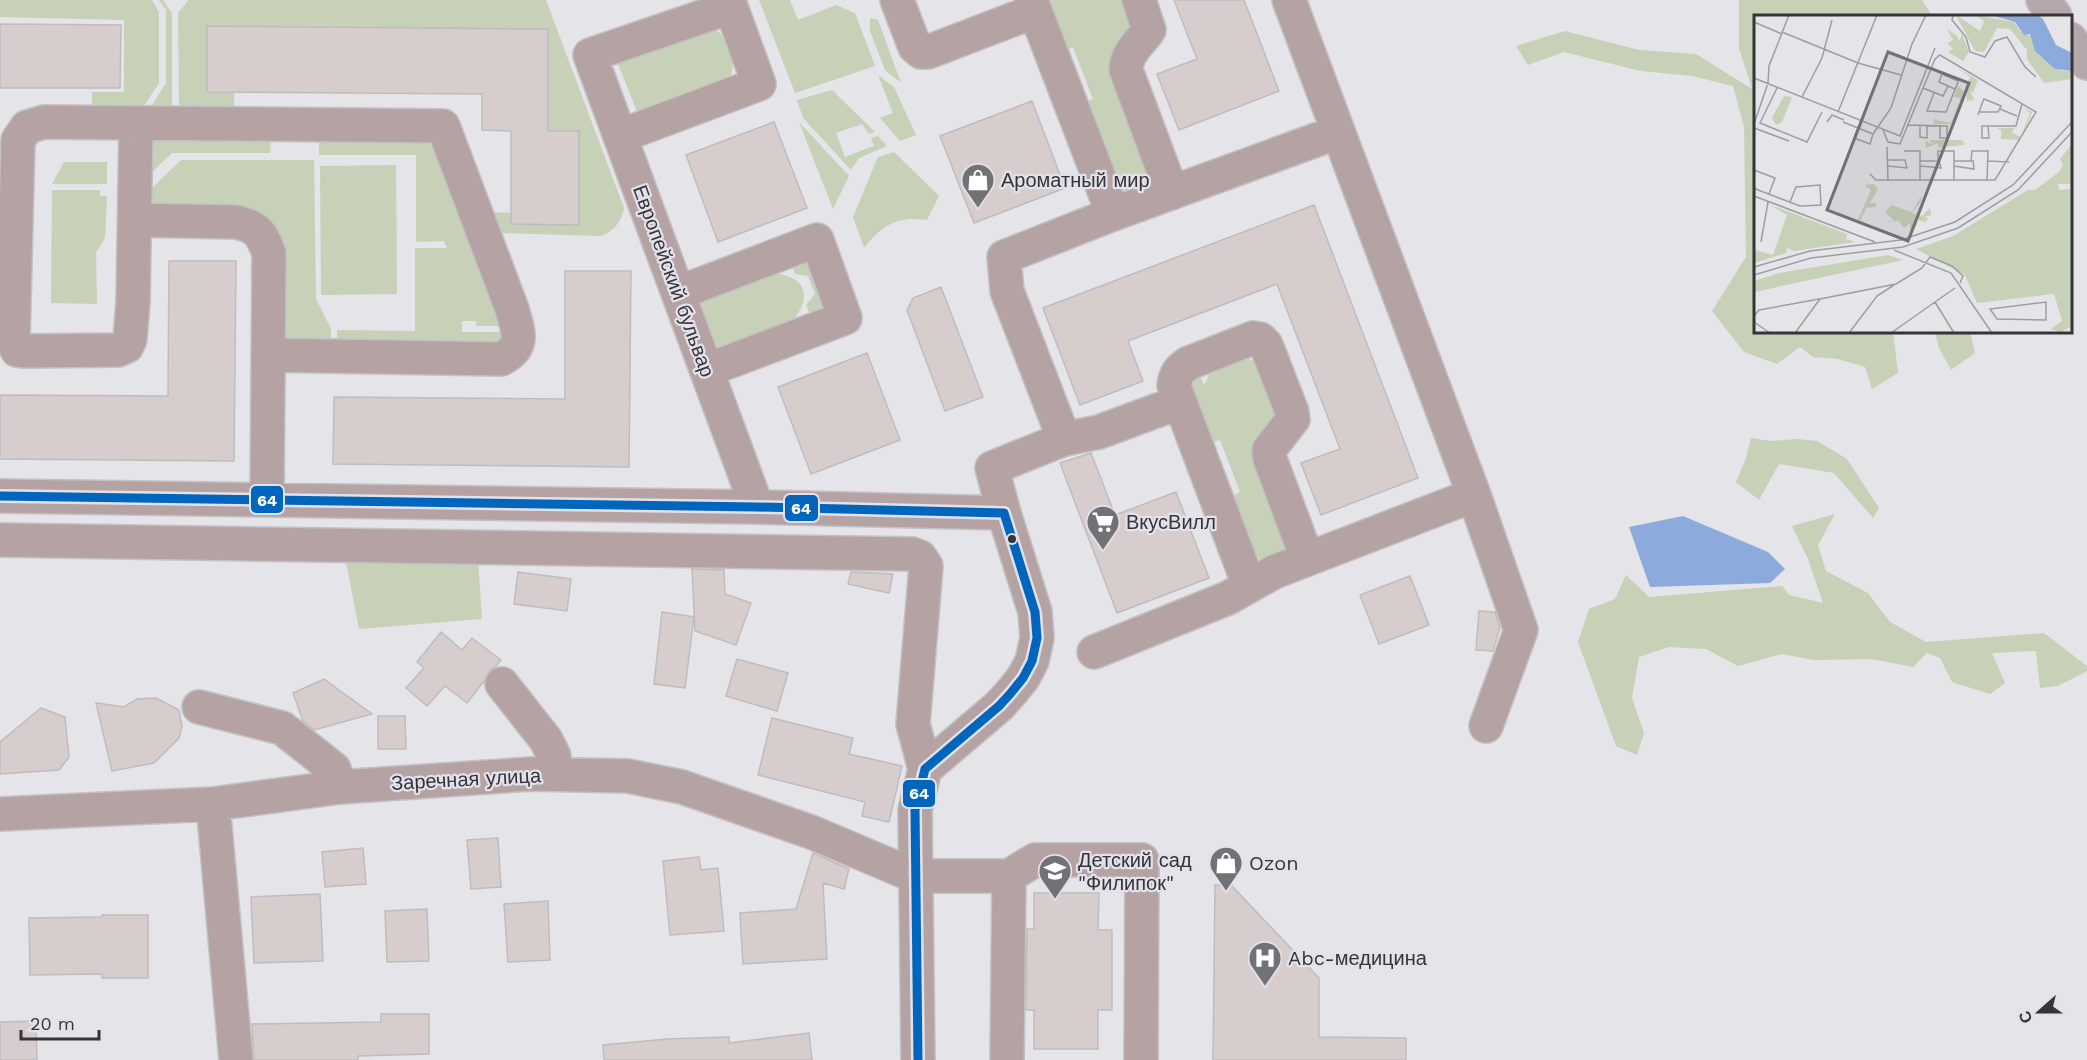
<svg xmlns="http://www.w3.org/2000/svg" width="2087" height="1060" viewBox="0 0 2087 1060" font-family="'Work Sans',sans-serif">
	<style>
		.green { fill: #c6d1b7 }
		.water { fill: #8daadc }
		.building { fill: #d8cdcd; stroke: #bfbcbf; stroke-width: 1.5 }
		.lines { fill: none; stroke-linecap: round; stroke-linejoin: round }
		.minor-casing { stroke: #c2c2c5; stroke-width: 36 }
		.highway-casing { stroke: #c2c2c5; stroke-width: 36 }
		.minor { stroke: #b5a2a3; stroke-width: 33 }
		.highway { stroke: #b5a6a9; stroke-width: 33 }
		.bus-1-casing { stroke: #e3e1ec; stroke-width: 14 }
		.bus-1 { stroke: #0065bd; stroke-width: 9 }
		.bus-dot { fill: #353438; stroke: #e3e1ec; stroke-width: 2 }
		.labels { text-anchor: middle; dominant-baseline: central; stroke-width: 4.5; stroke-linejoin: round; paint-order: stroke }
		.poi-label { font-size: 20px; fill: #353438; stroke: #e3e1ec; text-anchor: start }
		.street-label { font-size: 20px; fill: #353438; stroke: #e3e1ec }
		.inset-road { fill: none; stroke: #9e9ea2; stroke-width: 1.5 }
		.view { fill: #727276; fill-opacity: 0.15; stroke: #727276; stroke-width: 3 }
		.inset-edge { fill: none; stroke: #353438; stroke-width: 3 }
		.line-badge { stroke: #e3e1ec; stroke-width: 2 }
		.badge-label { font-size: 16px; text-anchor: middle; font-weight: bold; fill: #fff }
	</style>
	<rect width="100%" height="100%" fill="#e4e4e9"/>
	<path class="green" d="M0 0H152L159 12V83L144 106 92 107V92H124V20L0 17Z
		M159 0H163L172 13V106L152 105 166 83V10Z
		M189 0H546L624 208C621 222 614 232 600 236L499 233 492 212 510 213 511 224H579V132L548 131V29L208 26 207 92H234V108L179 107 178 13Z
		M759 0H790L798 20 836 5 855 13 875 66 795 93Z
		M1045 0H1125L1134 21 1149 172V180L1146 187 1125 195 1120 192 1085 103 1093 99 1073 47 1064 51Z
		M1739 0H1922L1932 16H1756V332H1893L1898 373 1872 389 1865 367 1838 359 1813 357 1800 347 1777 364 1744 352 1712 311 1746 257 1744 127 1733 86 1692 76 1641 71 1564 52 1528 65 1516 46 1565 31 1639 50 1696 54 1752 89 1739 48Z
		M870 18 878 20 901 83 885 70 870 31Z
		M707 24C731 37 738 56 729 82L639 117 616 59Z
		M878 75 894 87 916 135 900 141 880 118 893 113Z
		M832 90 875 132 869 134 862 124 836 133 845 157 874 146 871 138 878 136 887 146 859 158 851 170 803 118 797 100Z
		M799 122 849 176 833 209Z
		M158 136 426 140 433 145 504 326H476V321H462V332H506L501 342 494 347 337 348V330L415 331V248H447L444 241 416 242V155H319V142L271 141 270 153H172L147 177 149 145Z
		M894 152 939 196 927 220C897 216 882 225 864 248L853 217 878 157Z
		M181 160H314L316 299 331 329V347L283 341 278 248 151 209 147 193Z
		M64 162H107V184H52Z
		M396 165 397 294 321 295 320 166Z
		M52 190H100V196H107L105 238 96 252 97 304 51 303Z
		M790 260 805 263 811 269 824 301 822 309 812 319 806 305 815 294 808 276 795 274Z
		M777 265 780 274C805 279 811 296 796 316L799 324 722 349 714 346 699 307 702 299Z
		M1935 332H1970L1975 353 1951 370 1939 348Z
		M1242 356 1258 363 1279 410 1286 545C1281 555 1272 560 1261 560L1252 551 1232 496 1240 492 1220 440 1210 443 1190 390 1191 382 1198 371 1204 385 1209 376 1206 367Z
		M1751 438 1771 441 1797 439 1817 441 1847 459 1879 508 1873 518 1834 473 1779 464 1759 500 1736 482 1746 458Z
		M1835 514 1818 545 1826 571 1868 593 1890 622 1926 642 2044 633 2087 666V671L2058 686 2040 688 2036 651 1992 653 2005 683 1990 694 1952 682 1940 658 1927 653 1913 667 1872 659 1813 660 1782 654 1738 666 1706 649 1669 647 1639 657 1632 698 1644 733 1637 755 1616 746 1578 642 1589 609 1615 599 1626 575 1649 597 1782 586 1789 595 1823 603 1808 559 1792 526Z
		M345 557 478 558 482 619 359 629Z"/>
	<path class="water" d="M1683 516 1768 552 1785 569 1770 583 1650 587 1629 527Z"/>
	<path class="building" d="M1174 0H1244L1279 91 1179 130 1157 74 1197 59Z
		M0 24 121 25 120 88H0Z
		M207 26 548 29V131H579V225L511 224V131L482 130V94L207 92Z
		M1032 101 1065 188 974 223 940 136Z
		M774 122 807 208 718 242 686 155Z
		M1314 205 1418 478 1321 515 1301 463 1340 449 1277 284 1128 341 1143 381 1080 405 1043 308Z
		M169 261H236L234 461 0 459V395L168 396Z
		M565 271H631L629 467 333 464 334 397 565 399Z
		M941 287 983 397 945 411 907 310 913 298Z
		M867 353 900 440 811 474 778 387Z
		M1091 453 1115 515 1176 492 1209 578 1117 613 1060 463Z
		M692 569 724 570 725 594 751 603 736 645 695 631Z
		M518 572 571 579 567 611 514 604Z
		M851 572 893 574 889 593 848 584Z
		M1410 576 1429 625 1379 644 1360 595Z
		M1479 611 1495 612 1500 627 1493 651 1476 650Z
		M662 612 694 617 685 688 654 684Z
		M441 632 462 650 472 638 501 660 495 667 490 670 484 681 467 703 445 686 427 706 406 688 424 668 417 662Z
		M737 659 788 673 777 711 726 696Z
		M324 679 372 714 314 730 303 721 293 693Z
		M156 698 179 710 182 726 179 738 154 763 112 771 96 703 124 707 137 699Z
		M41 708 65 717 69 757 59 770 0 774V742Z
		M378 716H405L406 749H378Z
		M772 718 853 738 849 754 902 766 889 822 862 816 865 802 758 775Z
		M498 838 501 887 471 889 467 840Z
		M363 848 366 884 325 887 322 852Z
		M813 853 849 869 844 889 823 883 827 959 743 964 740 913 796 909Z
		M699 857 701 870 718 868 724 931 670 935 663 861Z
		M1215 885H1231L1319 978V1037L1406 1038V1060H1213Z
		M1034 893H1099L1098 930H1112V1010H1098V1049H1034V1010H1026L1027 929H1034Z
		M320 894 323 961 254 963 251 897Z
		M548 901 550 960 508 962 504 904Z
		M427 909 429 961 387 962 385 911Z
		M102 915H148V978H102V974L30 975 29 918 102 917Z
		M381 1014H429V1054L358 1056V1060H254L252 1024 381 1022Z
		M36 1021 37 1060H0V1022Z
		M809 1033 812 1060H604L603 1045 667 1039 729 1037V1043Z"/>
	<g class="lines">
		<g class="minor-casing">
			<path id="minor" d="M897 0 915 47 921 52H928L1035 11
				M1031 0 1113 214
				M1139 0 1149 30C1139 44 1126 53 1126 70L1172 193
				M1289 0 1474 495 1521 630 1486 726
				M136 124 133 302 130 339 127 346 118 350 26 351 17 350 13 341 18 140 27 127 44 122 443 126 512 309C518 331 526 347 501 359L268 355
				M620 136 759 84 731 7 590 55 757 507
				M135 220 236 222C258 227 261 233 269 253L267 499
				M678 293 817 240 845 318 707 370
				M1064 439 1007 291 1004 257 1113 214 1338 132
				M0 496 757 507 1004 513 1035 612 1037 638 1032 661 1023 678 1010 694 999 706 925 769 915 810 918 1060
				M1004 513 992 468 1064 439 1099 432 1180 402
				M0 540 912 554 920 557 926 566 913 724 925 769
				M1249 585 1174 386C1175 375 1179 369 1189 363L1253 338 1260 339 1266 345 1292 412 1293 419 1269 450 1270 459 1307 558
				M1094 652 1228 598 1274 572 1474 495
				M502 684 546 740 554 756 555 774
				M199 707 282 728 334 769 340 787
				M213 804 236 1060
				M0 814 213 804 340 787 531 774 628 776 682 787 811 832 915 876H1009L1007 1060
				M1009 876 1035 860H1142L1141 1060"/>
		</g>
		<g class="highway-casing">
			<path id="highway" d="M2043 0 2055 16
				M2070 39 2087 63"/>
		</g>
		<use href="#minor" class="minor"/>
		<use href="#highway" class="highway"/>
		<g class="bus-1-casing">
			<path id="bus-1" d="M0 496 757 507 1004 513 1035 612 1037 638 1032 661 1023 678 1010 694 999 706 925 769 915 810 918 1060"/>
		</g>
		<use href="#bus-1" class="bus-1"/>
	</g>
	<defs>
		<g id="shop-pin" transform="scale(1.725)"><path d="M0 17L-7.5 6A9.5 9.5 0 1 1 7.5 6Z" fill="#727276" stroke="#e3e1ec"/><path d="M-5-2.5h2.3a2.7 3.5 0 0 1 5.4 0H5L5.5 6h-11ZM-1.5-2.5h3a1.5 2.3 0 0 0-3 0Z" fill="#fff"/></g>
		<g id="supermarket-pin" transform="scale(1.725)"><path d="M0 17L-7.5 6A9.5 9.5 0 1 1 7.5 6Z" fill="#727276" stroke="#e3e1ec"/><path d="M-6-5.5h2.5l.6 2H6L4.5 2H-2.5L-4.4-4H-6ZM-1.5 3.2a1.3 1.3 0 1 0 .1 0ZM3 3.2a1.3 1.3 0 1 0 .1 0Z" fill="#fff"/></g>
		<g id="school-pin" transform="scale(1.725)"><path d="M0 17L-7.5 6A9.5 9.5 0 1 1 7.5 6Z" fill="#727276" stroke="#e3e1ec"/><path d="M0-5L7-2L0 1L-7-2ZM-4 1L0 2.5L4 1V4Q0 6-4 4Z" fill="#fff"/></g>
		<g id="hospital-pin" transform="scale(1.725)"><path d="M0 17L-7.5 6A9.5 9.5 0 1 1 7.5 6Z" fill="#727276" stroke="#e3e1ec"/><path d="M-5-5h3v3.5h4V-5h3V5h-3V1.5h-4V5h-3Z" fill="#fff"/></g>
	</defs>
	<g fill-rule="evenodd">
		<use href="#shop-pin" x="978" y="180"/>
		<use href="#supermarket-pin" x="1103" y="522"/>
		<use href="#shop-pin" x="1226" y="863"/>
		<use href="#school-pin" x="1055" y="871"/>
		<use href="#hospital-pin" x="1265" y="958"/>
	</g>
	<circle class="bus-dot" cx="1012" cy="539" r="5"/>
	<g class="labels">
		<g class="poi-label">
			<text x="1001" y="180">Ароматный мир</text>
			<text x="1126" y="522">ВкусВилл</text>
			<text x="1078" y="860">Детский сад<tspan x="1078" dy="23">"Филипок"</tspan></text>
			<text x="1249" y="863">Ozon</text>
			<text x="1288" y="958">Abc-медицина</text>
		</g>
		<g class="street-label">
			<text transform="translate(674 281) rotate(70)">Европейский бульвар</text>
			<text transform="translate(466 779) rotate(-3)">Заречная улица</text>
		</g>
	</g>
	<g transform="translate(1754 15)">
		<rect width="318" height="318" fill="#e4e4e9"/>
		<path d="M202 0 226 16 230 6 221 0 260 7 267 17 278 21 285 40 308 56H318V64L290 68 273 44V35L256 14 243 13 230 37 221 36ZM193 14 203 21 205 27 208 19 215 37 209 46 194 37 199 34 193 28 199 25ZM202 52 224 65 219 78 216 76 220 85 213 86 212 75 200 109H181L179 107 183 99 181 105 197 108 207 83 200 82 204 71 210 76 216 62ZM30 81 38 82 28 107 22 110 18 103ZM268 92 278 97 269 120 265 125 247 124V115L243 113H260L258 118 267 122 276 98ZM175 125H208L211 130 178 133 184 132V128L172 133 171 126 178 129ZM318 129V169H304L305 175 318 174V311L306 317 297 314 308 306 300 279 223 288 211 260 162 234 199 221 274 175H281L305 157 309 150 306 144ZM120 169 124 174 116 188H122V192L112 193 107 204 103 207 117 175 110 170ZM167 181V186L158 198 168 201 176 193 177 200 170 202 174 203 172 207 163 205V210L156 214V208L150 213 145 206 130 207 140 205 131 198 137 190 158 197ZM17 190 93 219 92 224 101 227 40 236 33 233 32 238 0 248V235L19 240 33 200ZM134 240 149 245 0 277V266L25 258Z" fill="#c6d1b7"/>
		<path d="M237 0H283L289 4 302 30 318 38V56L301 54 281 36 276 19 270 20 261 7Z" fill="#8daadc"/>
		<path class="inset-road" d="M199 0 198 5 212 22 216 37 231 42 241 26 253 22 271 52 282 62M0 7 28 19M28 17 104 48 147 60M0 63 146 121 181 33M23 73 6 108 53 127 68 97M169 73 189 81 194 71M180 78 173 96 192 97 204 67V66L188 59 185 67 201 74M48 82 68 43 78 5M246 94 263 101M84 97 123 0M224 100 229 86 230 84 247 91 244 97H225M73 107 78 100 90 105M89 107 119 119 137 93 158 29 172 0M0 109 14 68 15 51 35 0M154 110 193 111V123H186V111M166 110V122L173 123V111M234 111 235 123H228V111H262L268 89M0 113 35 126M104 113 100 123 116 129 119 119M133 132 134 165M150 136H166V165M134 145H151L153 153 134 151M184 146V136H200V166M217 146 218 136H234L233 166M233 146 255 147M166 151 187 153 185 146H166M200 151 220 154 219 146H200M0 155 21 163 15 179M116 159 122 165H241L282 97 186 40 181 44 146 129 134 127 129 115M0 173 4 175 46 191H48L67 190 66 170 42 172 36 187M0 181 121 227M7 227 14 187M140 235 197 258 238 318M0 252 56 236 147 225 201 207 259 170 318 107M0 260 57 243 149 232 204 213 264 175 318 117M181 287 200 318M292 287V305L243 304 236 294ZM0 301 5 295 65 284M0 307 16 318M41 318 66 284 142 269 168 253 176 242 198 251 209 261 206 268M95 318 123 281 140 270M137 318 201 273"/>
		<path class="view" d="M134 37 215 68 154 226 73 195Z"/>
		<rect width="318" height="318" class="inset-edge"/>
	</g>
	<g class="line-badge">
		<rect x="250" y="485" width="34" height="29" rx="6" fill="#0065bd"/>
		<rect x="784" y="494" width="35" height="28" rx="6" fill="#0065bd"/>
		<rect x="902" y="779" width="34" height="29" rx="6" fill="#0065bd"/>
	</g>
	<g class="badge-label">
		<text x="267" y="506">64</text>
		<text x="801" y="514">64</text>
		<text x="919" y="799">64</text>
	</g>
	<g transform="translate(2039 1012) rotate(249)" stroke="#e3e1ec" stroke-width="4.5" paint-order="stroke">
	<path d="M0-4.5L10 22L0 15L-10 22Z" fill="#353438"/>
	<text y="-9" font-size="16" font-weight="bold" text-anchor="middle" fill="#353438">С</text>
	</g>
	<path d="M21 1030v9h78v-9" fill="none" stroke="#353438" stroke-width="3"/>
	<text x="30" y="1030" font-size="18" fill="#353438" stroke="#e3e1ec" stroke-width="4.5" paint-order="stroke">20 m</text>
</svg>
